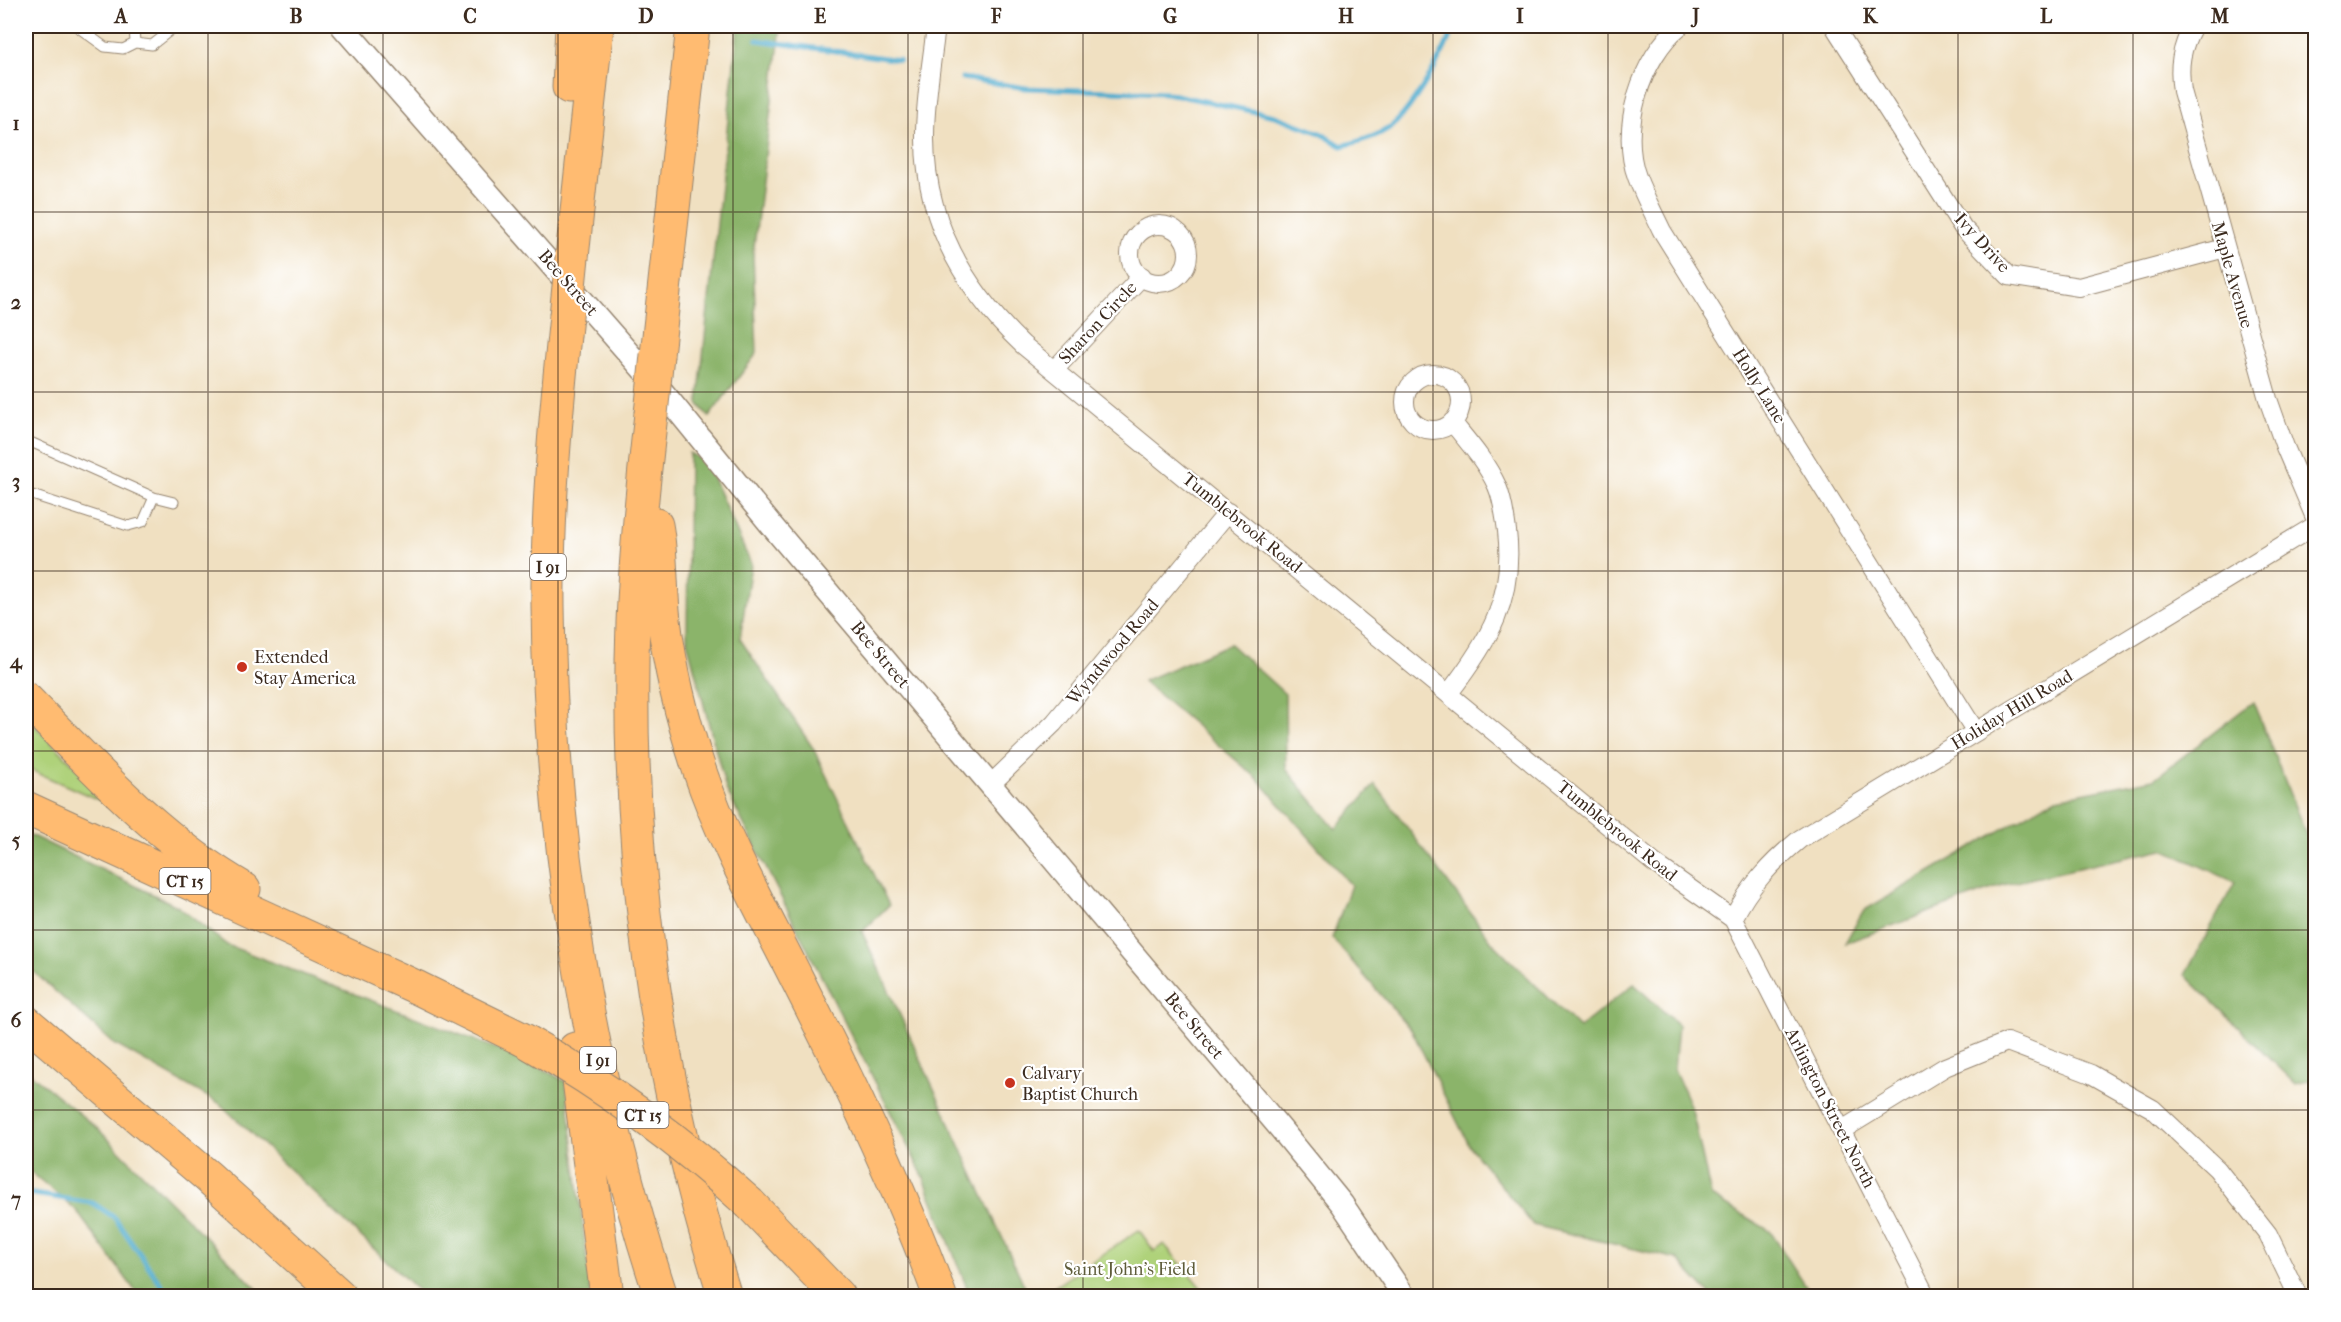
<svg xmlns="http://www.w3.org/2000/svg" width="2341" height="1322" viewBox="0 0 2341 1322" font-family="'IM FELL French Canon',serif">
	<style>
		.green { fill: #afd27a; stroke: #757e4c; stroke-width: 1.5 }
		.forest { fill: #8bb46a; stroke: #636f44; stroke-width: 1.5 }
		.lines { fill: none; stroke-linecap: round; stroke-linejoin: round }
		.stream { stroke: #4eabcd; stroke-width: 5 }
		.service-casing { stroke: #968570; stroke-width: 11 }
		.minor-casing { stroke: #968570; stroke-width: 20 }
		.tertiary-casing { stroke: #968570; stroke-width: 25 }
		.motorway-casing { stroke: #968570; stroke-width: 35 }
		.service { stroke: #fff; stroke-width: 9 }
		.minor { stroke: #fff; stroke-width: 18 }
		.tertiary { stroke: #fff; stroke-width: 22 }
		.motorway { stroke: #ffbb71; stroke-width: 33 }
		.motorway-bridge-casing { stroke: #968570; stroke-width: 35; stroke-linecap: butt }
		.motorway-bridge { stroke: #ffbb71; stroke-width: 33 }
		.grid { fill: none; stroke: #3b2a1e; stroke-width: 1.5; stroke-opacity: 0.55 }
		.poi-dot { fill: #c8321e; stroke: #fff; stroke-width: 2 }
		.labels { text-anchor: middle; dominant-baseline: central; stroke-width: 4.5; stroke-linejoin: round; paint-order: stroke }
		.shield { fill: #fff; stroke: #766a62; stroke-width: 1.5 }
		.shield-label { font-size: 16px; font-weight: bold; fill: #3b2a1e }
		.street-label { font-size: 18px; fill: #3b2a1e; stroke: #fff }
		.poi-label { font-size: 18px; fill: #3b2a1e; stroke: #fff; text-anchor: start }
		.park-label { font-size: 18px; fill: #5e5c3a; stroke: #fff }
		.neatline { fill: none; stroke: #3b2a1e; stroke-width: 2 }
		.grid-label { font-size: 20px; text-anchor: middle; font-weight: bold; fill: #3b2a1e }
	</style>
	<rect width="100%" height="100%" fill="#fff"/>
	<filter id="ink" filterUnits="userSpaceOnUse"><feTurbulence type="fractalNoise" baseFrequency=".0167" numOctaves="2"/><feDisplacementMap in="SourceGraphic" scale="12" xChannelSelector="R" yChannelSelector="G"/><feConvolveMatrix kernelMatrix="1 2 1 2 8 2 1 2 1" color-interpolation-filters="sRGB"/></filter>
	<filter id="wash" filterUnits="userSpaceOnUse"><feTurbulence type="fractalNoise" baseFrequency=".008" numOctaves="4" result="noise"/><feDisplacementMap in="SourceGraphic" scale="24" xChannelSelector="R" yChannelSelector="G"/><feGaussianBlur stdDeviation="1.35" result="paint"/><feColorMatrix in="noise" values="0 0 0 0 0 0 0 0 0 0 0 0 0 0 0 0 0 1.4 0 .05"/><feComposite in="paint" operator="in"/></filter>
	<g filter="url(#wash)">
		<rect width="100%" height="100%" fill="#f0e0c1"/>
		<path class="green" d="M26 717 117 808 26 768Z
			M1139 1230 1154 1251 1164 1244 1208 1296H1041Z"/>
		<path class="forest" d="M738 26H781L753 255 757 353 709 417 698 403Z
			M689 453 706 462 751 564 740 639 813 748 889 905 862 932 1029 1296H970L924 1178 726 789 687 641Z
			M1230 644 1285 694 1286 769 1336 829 1375 784 1492 942 1579 1028 1634 984 1678 1025 1674 1069 1692 1110 1711 1196 1770 1231 1812 1296H1712L1677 1259 1533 1225 1470 1147 1412 1031 1332 938 1351 885 1257 778 1143 681Z
			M2253 702 2315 857V1079L2296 1084 2185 975 2235 882 2163 849 2003 885 1845 943 1863 911 2056 798 2154 779Z
			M26 833 177 906 227 945 529 1061 566 1082 591 1296H424L219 1103 114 1044 26 965Z
			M26 1070 98 1129 264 1296H139L75 1209 26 1168Z"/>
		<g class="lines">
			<path class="stream" d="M757 40 899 60
				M962 78 1026 88 1166 93 1275 116 1320 133 1342 146C1360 141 1378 137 1393 125 1412 109 1448 49 1453 26
				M26 1193 93 1203 115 1218 169 1296"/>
		</g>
	</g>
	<g filter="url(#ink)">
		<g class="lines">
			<g class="service-casing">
				<path id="service" d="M76 26 105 47 123 49 135 43 152 45 176 26
					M134 26 135 43
					M26 440 154 497 174 502
					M26 493 128 526 143 522 154 497"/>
			</g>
			<g class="minor-casing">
				<path id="minor" d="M936 26C932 62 925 99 925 135 924 219 964 289 1023 345L1654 863 1733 919 1926 1296
					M1680 26C1641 57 1619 129 1637 177 1644 196 1654 214 1662 231L1976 732
					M1834 26 1963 228 2009 276 2079 287 2225 248
					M2193 26C2181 48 2178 66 2182 91L2268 399 2285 447 2316 520
					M1130 254a29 29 0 1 1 58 0a29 29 0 1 1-58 0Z
					M1055 369 1142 276
					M1405 402a28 28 0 1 1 56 0a28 28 0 1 1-56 0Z
					M1449 693C1489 641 1515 599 1507 531 1505 516 1503 500 1497 486 1486 462 1469 443 1452 422
					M990 785 1054 723 1228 512
					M1733 919C1749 886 1772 862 1800 839L2316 525
					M1842 1130 1945 1067 2007 1042 2091 1074 2153 1109 2217 1169 2268 1234 2298 1296"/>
			</g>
			<g class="tertiary-casing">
				<path id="tertiary" d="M342 26 661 390 772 526 1280 1128 1342 1204 1404 1296"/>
			</g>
			<g class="motorway-casing">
				<path id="motorway" d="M569 87 572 26
					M572 257 597 26
					M566 316C556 412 547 508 548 605 550 838 588 1075 661 1296
					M657 355 693 26
					M651 414C643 483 636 552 633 622 625 850 656 1079 725 1296
					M656 525C662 556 660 588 664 620 670 670 683 721 699 769 726 849 768 920 805 995 855 1093 902 1193 940 1296
					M26 699C93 767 160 841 244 889
					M26 808 418 988 526 1041
					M26 1022 206 1175 340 1296
					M575 1049 607 1296
					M750 1204 838 1296"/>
			</g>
			<use href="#service" class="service"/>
			<use href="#minor" class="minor"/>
			<use href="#tertiary" class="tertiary"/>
			<use href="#motorway" class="motorway"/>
			<g class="motorway-bridge-casing">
				<path id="motorway-bridge" d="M566 316 572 257
					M651 414 657 355
					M526 1041C607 1087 681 1141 750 1204"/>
			</g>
			<use href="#motorway-bridge" class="motorway-bridge"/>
		</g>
	</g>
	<path class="grid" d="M208 26V1296M383 26V1296M558 26V1296M733 26V1296M908 26V1296M1083 26V1296M1258 26V1296M1433 26V1296M1608 26V1296M1783 26V1296M1958 26V1296M2133 26V1296M26 212H2316M26 392H2316M26 571H2316M26 751H2316M26 930H2316M26 1110H2316"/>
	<g class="poi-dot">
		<circle cx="242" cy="667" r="6"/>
		<circle cx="1010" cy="1083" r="6"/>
	</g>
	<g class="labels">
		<g class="shield">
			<rect x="530" y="554" width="36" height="26" rx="4.5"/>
			<rect x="159.5" y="868" width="51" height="26" rx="4.5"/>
			<rect x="580" y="1047" width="36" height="26" rx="4.5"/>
			<rect x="617.5" y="1102" width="51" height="26" rx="4.5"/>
		</g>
		<g class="shield-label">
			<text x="548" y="567">I 91</text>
			<text x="185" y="881">CT 15</text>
			<text x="598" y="1060">I 91</text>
			<text x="643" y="1115">CT 15</text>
		</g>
		<g class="street-label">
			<text transform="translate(1982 243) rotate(48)">Ivy Drive</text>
			<text transform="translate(2232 275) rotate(74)">Maple Avenue</text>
			<text transform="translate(568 283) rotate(49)">Bee Street</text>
			<text transform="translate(1098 323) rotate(-47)">Sharon Circle</text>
			<text transform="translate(1759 386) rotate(58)">Holly Lane</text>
			<text transform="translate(1242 523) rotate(39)">Tumblebrook Road</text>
			<text transform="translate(1113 652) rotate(-50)">Wyndwood Road</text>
			<text transform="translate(880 655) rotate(50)">Bee Street</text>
			<text transform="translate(2012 710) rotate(-31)">Holiday Hill Road</text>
			<text transform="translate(1617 831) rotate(39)">Tumblebrook Road</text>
			<text transform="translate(1194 1026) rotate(50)">Bee Street</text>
			<text transform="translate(1830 1108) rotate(63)">Arlington Street North</text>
		</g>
		<g class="poi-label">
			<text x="254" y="657">Extended<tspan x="254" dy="21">Stay America</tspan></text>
			<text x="1022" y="1073">Calvary<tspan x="1022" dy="21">Baptist Church</tspan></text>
		</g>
		<g class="park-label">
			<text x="1130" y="1269">Saint John's Field</text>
		</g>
	</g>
	<rect width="2341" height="1322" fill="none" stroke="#fff" stroke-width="66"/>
	<rect x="33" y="33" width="2275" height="1256" class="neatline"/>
	<g class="grid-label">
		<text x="121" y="23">A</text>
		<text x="296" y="23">B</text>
		<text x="470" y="23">C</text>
		<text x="646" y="23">D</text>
		<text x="820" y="23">E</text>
		<text x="996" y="23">F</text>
		<text x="1170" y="23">G</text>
		<text x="1346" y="23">H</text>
		<text x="1520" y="23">I</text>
		<text x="1696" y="23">J</text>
		<text x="1870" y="23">K</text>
		<text x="2046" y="23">L</text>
		<text x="2220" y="23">M</text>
		<text x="16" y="130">1</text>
		<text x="16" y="309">2</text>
		<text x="16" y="488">3</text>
		<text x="16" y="668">4</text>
		<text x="16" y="847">5</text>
		<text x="16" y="1027">6</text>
		<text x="16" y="1206">7</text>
	</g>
</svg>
